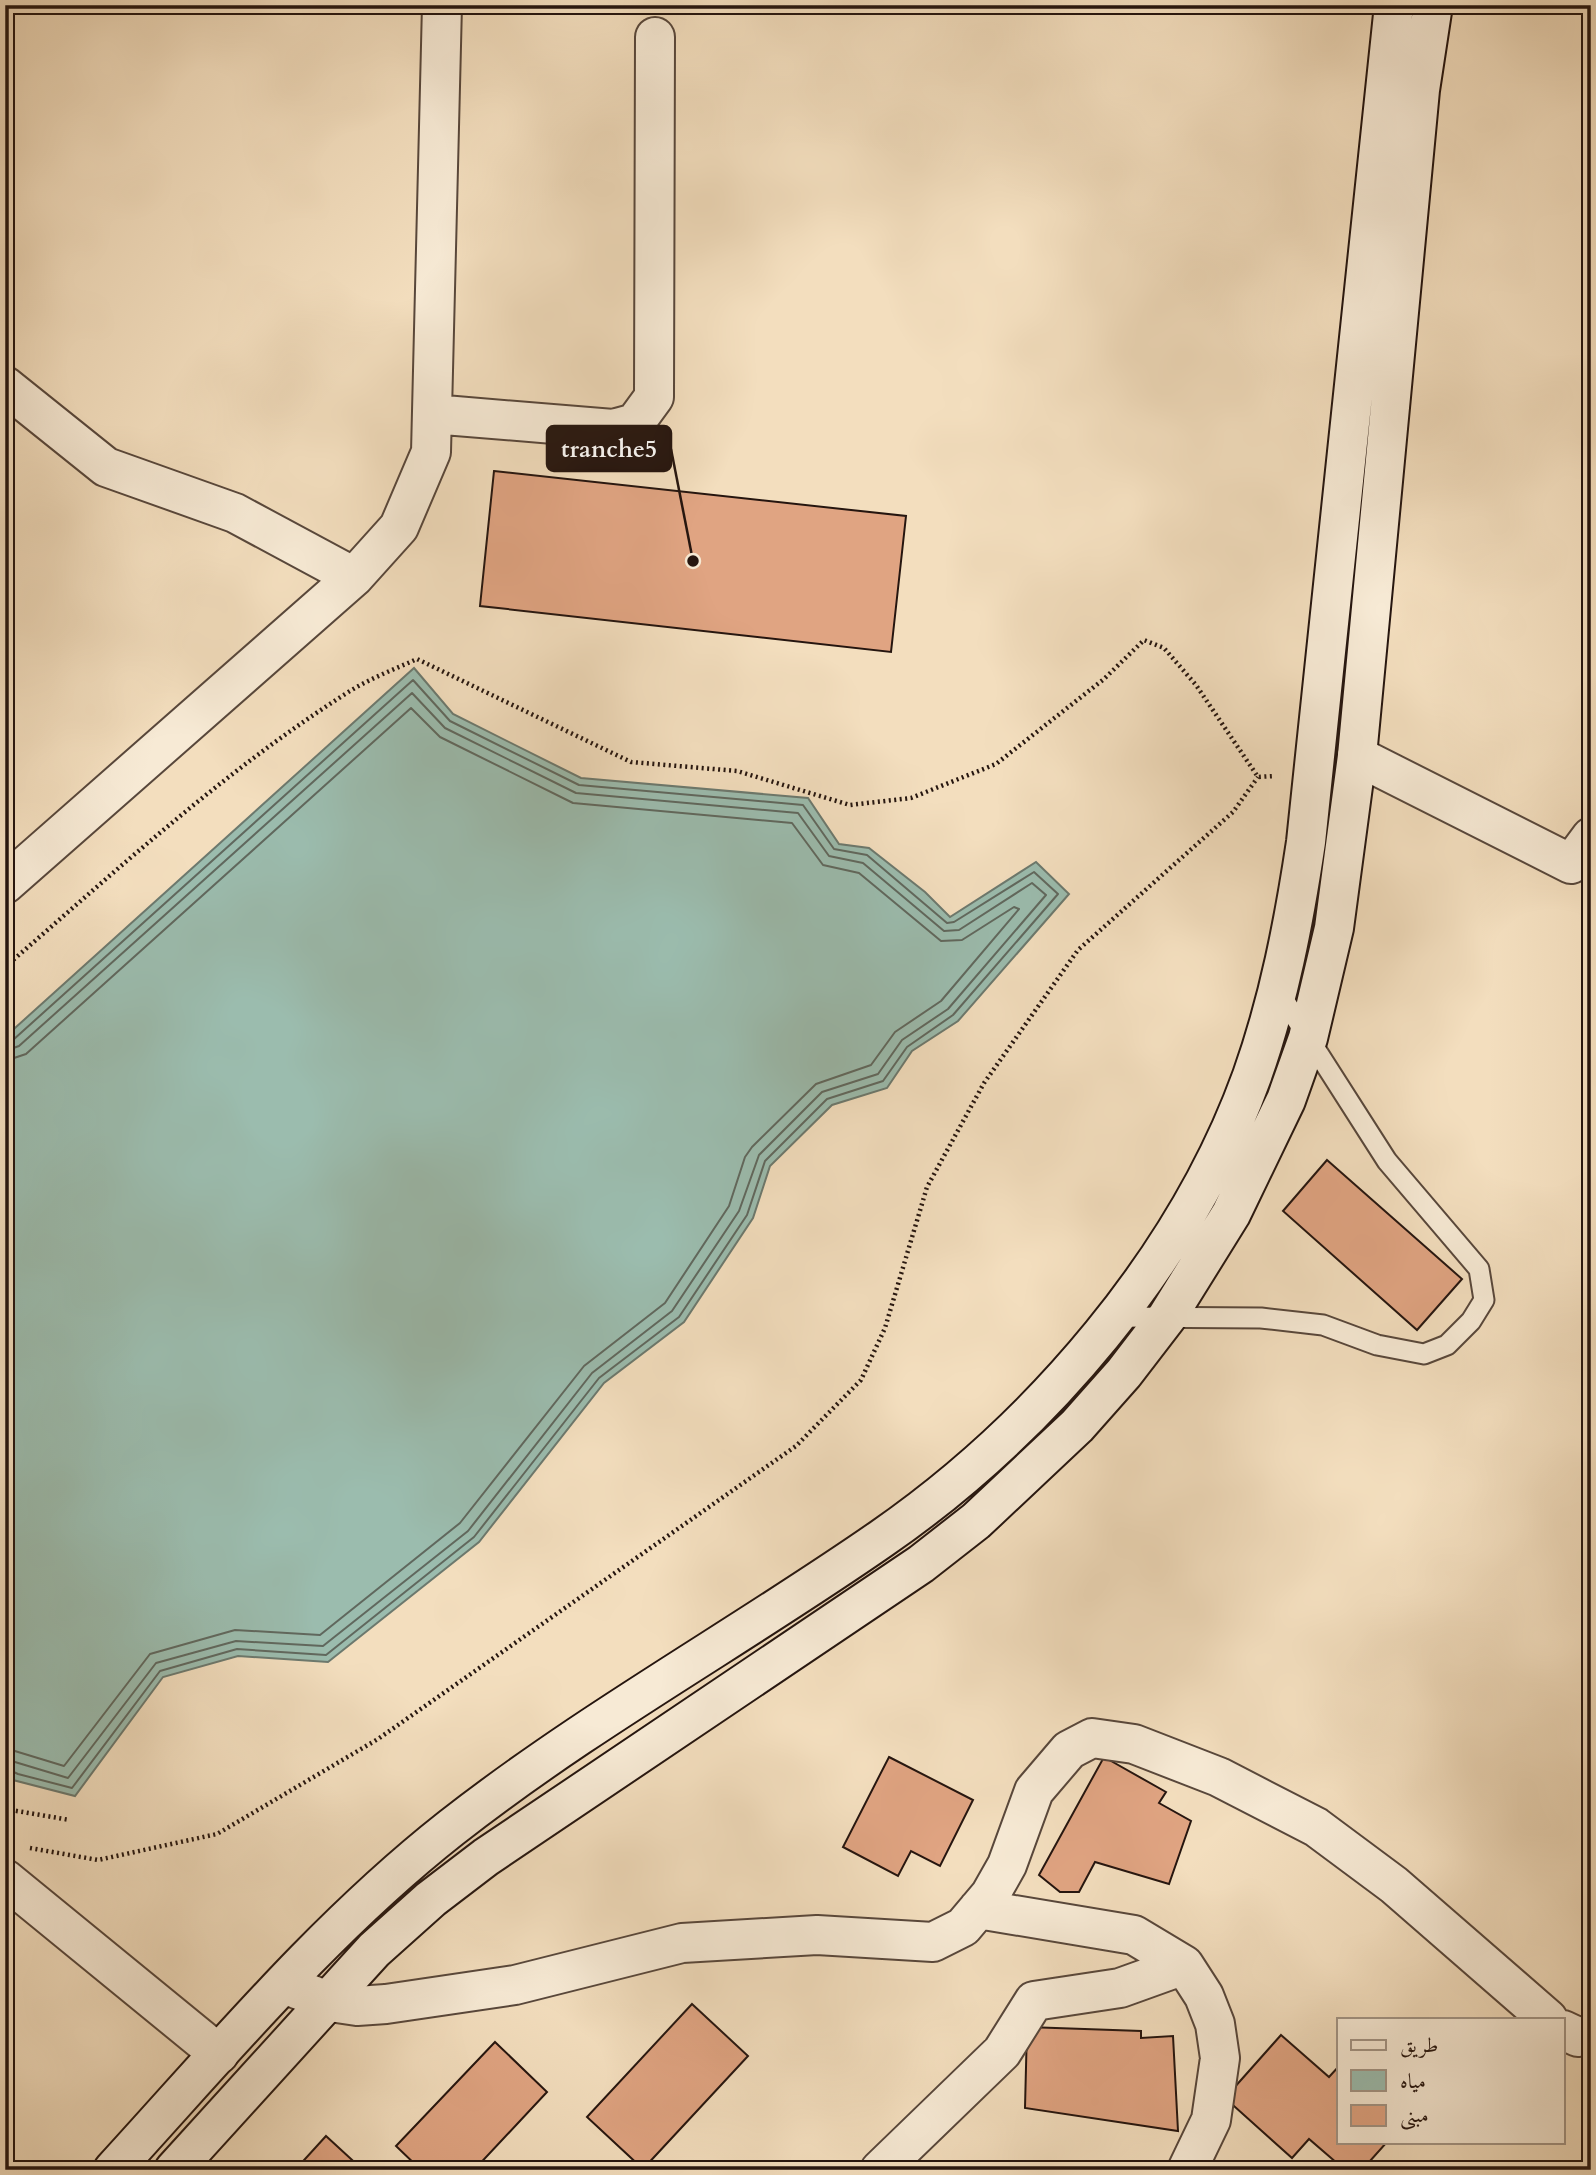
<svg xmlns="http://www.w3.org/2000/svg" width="1596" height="2175" viewBox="0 0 1596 2175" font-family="Cardo,Amiri,serif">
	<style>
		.water { fill: #9bbcae; stroke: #6c796e; stroke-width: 2 }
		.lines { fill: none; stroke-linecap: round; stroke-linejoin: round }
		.shore { stroke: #60685e; stroke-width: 2 }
		.building { fill: #e0a482; stroke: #25150f; stroke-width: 2 }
		.lane-casing { stroke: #58473b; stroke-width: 23 }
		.street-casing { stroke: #58473b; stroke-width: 42 }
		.secondary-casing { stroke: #25150f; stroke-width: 42 }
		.path { stroke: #25150f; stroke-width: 4.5; stroke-dasharray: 2 3.5; stroke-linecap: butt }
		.lane { stroke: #f7ead5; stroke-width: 19 }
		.street { stroke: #f7ead5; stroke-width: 38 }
		.secondary { stroke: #f7ead5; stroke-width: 38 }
		.leader { fill: none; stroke: #25150f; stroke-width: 2.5 }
		.callout-dot { fill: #25150f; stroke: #f7ead5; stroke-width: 2.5 }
		.callout { fill: #25150f; stroke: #25150f; stroke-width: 2.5 }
		.callout-label { font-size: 24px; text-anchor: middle; font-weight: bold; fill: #fff }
	</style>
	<rect width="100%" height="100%" fill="#f3debe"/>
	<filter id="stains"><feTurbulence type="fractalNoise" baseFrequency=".00286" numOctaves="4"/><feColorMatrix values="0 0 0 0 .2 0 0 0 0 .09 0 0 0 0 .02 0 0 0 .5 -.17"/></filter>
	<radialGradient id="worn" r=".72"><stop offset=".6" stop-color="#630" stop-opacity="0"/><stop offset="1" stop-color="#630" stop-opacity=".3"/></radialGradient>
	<path class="water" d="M414 668 453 714 581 778 808 798 839 844 869 848 925 892 950 917 1036 862 1069 894 958 1021 912 1051 887 1088 832 1105 770 1166 753 1218 684 1322 604 1383 479 1542 328 1662 238 1656 163 1677 75 1796 13 1780 5 1772V1037Z"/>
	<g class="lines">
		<path class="shore" d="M5 1042 13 1040 413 680 450 721 579 785 803 805 834 849 867 855 947 923 954 922 1034 872 1058 894 953 1015 907 1047 883 1081 827 1099 765 1161 747 1215 679 1317 599 1378 474 1537 326 1655 237 1649 160 1671 72 1788 18 1774 5 1768
			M5 1051 19 1046 412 693 445 728 576 793 798 813 829 856 863 863 944 931 959 930 1032 883 1046 895 948 1009 902 1040 878 1074 822 1092 759 1155 739 1211 672 1311 592 1373 468 1531 323 1646 236 1641 156 1663 68 1778 5 1759
			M5 1061 26 1054 411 708 440 737 573 803 792 823 823 865 859 873 941 941 962 940 1014 907 1019 909 941 1001 895 1032 871 1065 816 1084 752 1147 745 1157 729 1206 665 1303 584 1366 460 1523 320 1635 235 1630 150 1654 64 1766 5 1748"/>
	</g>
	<path class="building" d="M494 471 906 516 891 652 480 606Z
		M1327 1160 1462 1279 1417 1330 1283 1211Z
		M889 1757 973 1800 940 1866 911 1851 898 1876 843 1847Z
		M1104 1757 1166 1792 1159 1803 1191 1821 1169 1884 1095 1862 1079 1892H1060L1039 1875Z
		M692 2004 748 2056 643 2169 587 2117Z
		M1027 2027 1141 2031V2038L1173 2036 1178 2131 1025 2108Z
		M1281 2035 1329 2077 1339 2066V2142H1387L1362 2170H1345L1309 2139 1292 2158 1225 2098Z
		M495 2042 547 2092 474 2170H421L396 2146Z
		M326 2136 363 2170H295Z"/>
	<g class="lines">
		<g class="lane-casing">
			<path id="lane" d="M1116 1317 1261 1318 1323 1325 1377 1345 1424 1354 1447 1345 1471 1321 1484 1300 1479 1269 1387 1161 1279 992"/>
		</g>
		<g class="street-casing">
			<path id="street" d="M5 386 106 467 235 513 354 577
				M432 414 613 429 635 423 654 397 655 37
				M1357 756 1571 864 1591 837
				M5 884 354 577 399 527 431 452 442 5
				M5 1879 219 2054
				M978 1909 1134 1935 1184 1965 1204 1996 1215 2024 1220 2058 1211 2120 1187 2170
				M284 1984 330 2002 357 2006 386 2004 515 1985 682 1943 817 1935 933 1942 963 1927 990 1895 1007 1865 1034 1791 1069 1750 1092 1738 1134 1744 1219 1777 1316 1827 1394 1885 1548 2019
				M1563 2030 1578 2037 1591 2035
				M880 2170 1002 2052 1034 2001 1120 1988 1184 1965"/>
		</g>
		<g class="secondary-casing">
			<path id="secondary" d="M113 2170C221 2052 325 1927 451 1828 586 1722 740 1637 881 1539 1040 1429 1186 1259 1252 1076 1279 1000 1294 922 1306 842L1394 5
				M174 2170 374 1950 431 1899 486 1857 921 1564 976 1521 1077 1426 1124 1373 1167 1317 1231 1214 1286 1100 1308 1038 1334 928 1357 756 1420 90 1433 5"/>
		</g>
		<path class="path" d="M5 967C117 870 225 770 350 691 371 678 395 669 417 659L631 762 737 771 850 805 911 798 996 764 1104 679 1144 640 1164 648 1196 685 1258 777 1274 776
			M5 1809 70 1820
			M30 1848 98 1860 217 1834 378 1739 796 1446 861 1380 885 1328 927 1187 984 1083 1078 950 1233 812 1258 777"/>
		<use href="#lane" class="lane"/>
		<use href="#street" class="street"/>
		<use href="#secondary" class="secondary"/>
	</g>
	<path class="leader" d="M693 561L671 449"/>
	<circle class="callout-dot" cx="693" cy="561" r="7"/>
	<rect class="callout" x="547" y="426" width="124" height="45" rx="7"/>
	<g class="callout-label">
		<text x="609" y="457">tranche5</text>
	</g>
	<rect width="1596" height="2175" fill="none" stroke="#f3debe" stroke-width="28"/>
	<rect x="7" y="7" width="1582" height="2161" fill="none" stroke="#25150f" stroke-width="3.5"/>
	<rect x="14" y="14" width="1568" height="2147" fill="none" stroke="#25150f" stroke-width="2"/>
	<rect x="1337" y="2018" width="228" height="126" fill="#f7ead5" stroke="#a39586" stroke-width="2"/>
	<rect x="1351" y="2040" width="35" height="10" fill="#f7ead5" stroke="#a39586" stroke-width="2"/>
	<text x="1400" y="2052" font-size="21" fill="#25150f">طريق</text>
	<rect x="1351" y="2070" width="35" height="21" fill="#9bbcae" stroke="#a39586" stroke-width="2"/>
	<text x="1400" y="2088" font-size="21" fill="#25150f">مياه</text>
	<rect x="1351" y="2105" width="35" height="21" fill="#e0a482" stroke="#a39586" stroke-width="2"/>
	<text x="1400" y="2122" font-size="21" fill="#25150f">مبنى</text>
	<rect width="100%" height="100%" filter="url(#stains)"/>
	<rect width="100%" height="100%" fill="url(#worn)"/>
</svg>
